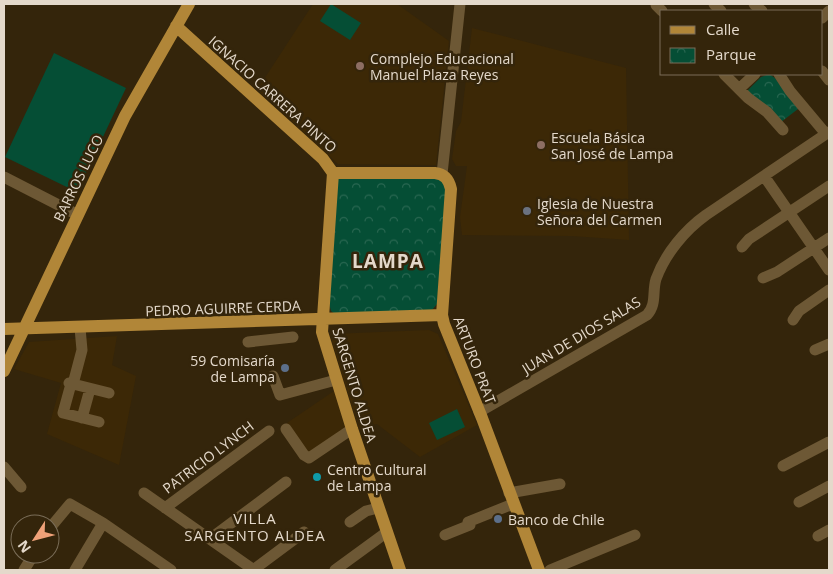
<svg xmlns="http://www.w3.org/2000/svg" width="833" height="574" viewBox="0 0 833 574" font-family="'Open Sans',sans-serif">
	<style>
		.built { fill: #3c2806 }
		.park { fill: url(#park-crowns) }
		.pitch { fill: #054e35 }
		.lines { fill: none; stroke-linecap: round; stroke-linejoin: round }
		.minor { stroke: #6d5835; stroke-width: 11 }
		.major { stroke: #b18638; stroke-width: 12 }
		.education-dot { fill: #8d6e63; stroke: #34250b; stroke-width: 2 }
		.worship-dot { fill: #6b7280; stroke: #34250b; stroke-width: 2 }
		.service-dot { fill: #5c6f8a; stroke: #34250b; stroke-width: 2 }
		.culture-dot { fill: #0f9aa8; stroke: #34250b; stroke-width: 2 }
		.labels { text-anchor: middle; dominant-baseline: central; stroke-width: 5; stroke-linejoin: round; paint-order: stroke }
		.poi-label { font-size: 14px; fill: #e4d9cb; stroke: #34250b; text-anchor: start }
		.street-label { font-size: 14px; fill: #e4d9cb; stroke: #34250b }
		.neighbourhood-label { font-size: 15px; letter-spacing: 1px; fill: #e4d9cb; stroke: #34250b }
		.district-label { font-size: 19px; font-weight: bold; letter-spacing: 1px; fill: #e4d9cb; stroke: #34250b }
	</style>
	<defs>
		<pattern id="park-crowns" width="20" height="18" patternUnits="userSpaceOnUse" patternTransform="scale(1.25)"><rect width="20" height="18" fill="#054e35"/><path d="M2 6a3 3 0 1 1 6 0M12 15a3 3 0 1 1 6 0" fill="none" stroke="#296751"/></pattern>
	</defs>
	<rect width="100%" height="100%" fill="#34250b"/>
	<path class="built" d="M313 4H397L449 41 436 165 338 164 257 90Z
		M472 28 626 68 629 240 572 236 462 235 460 217 467 166H456L452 159 456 131 461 122Z
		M429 330 438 334 477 425 420 457 377 424 359 428 332 342V334Z
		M117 336 112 365 136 376 119 465 47 434 61 383 14 369 29 342Z
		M334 391 346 430 310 457 287 423Z"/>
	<path class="park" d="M769 74 775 78 798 109 781 122 747 91 761 77Z
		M341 175 435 177 442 180 446 186 437 304 432 310 335 314 331 311 329 303 336 181Z"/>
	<path class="pitch" d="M331 4 361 23 350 40 320 21Z
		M54 53 126 88 77 192 5 157Z
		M457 409 465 427 437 440 429 423Z"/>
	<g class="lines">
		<path class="minor" d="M714 4 721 11
			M754 4 762 11
			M656 5 662 11
			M822 18 829 11
			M822 71 829 80
			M724 74 748 98 767 112 783 130
			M779 74 790 91 826 134
			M739 89 755 74
			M442 174 460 4
			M764 176 829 270
			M4 177 78 215
			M742 247 749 239 829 186
			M763 278 777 272 829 238
			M793 320 799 311 829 290
			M248 342 293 337
			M815 350 829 344
			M273 376 280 395 336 380
			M69 383 109 393
			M71 384 63 413 99 422
			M73 384 82 350 80 328
			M479 412 647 315C657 304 652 292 656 279 665 254 685 230 706 215L829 132
			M82 418 90 389
			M286 429 304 455 309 458 352 429
			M783 466 829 442
			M4 467 21 487
			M144 493 254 570
			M509 493 560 484
			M799 502 829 486
			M165 508 269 431
			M350 522 366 511 378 508
			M50 528 70 504 103 523 171 570
			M445 535 470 525 468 522 513 504
			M818 536 829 530
			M210 539 286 482
			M24 570 34 554
			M75 570 103 523
			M253 570 304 532
			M335 570 387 532
			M550 570 635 535"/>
		<path class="major" d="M176 26 323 159 333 173
			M333 173H435C445 174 449 180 451 189L442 315 444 324 482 418 539 570
			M333 173 322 332 352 429 400 570
			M4 329 442 315
			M4 371 125 116 189 4"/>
	</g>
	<g class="education-dot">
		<circle cx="360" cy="66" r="5"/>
		<circle cx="541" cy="145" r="5"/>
	</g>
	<circle class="worship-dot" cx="527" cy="211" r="5"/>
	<g class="service-dot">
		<circle cx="285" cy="368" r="5"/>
		<circle cx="498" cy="519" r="5"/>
	</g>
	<circle class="culture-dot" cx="317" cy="477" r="5"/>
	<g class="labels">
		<g class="poi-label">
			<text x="370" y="58">Complejo Educacional<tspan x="370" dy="16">Manuel Plaza Reyes</tspan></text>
			<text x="551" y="137">Escuela Básica<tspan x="551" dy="16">San José de Lampa</tspan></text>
			<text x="537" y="203">Iglesia de Nuestra<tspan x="537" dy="16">Señora del Carmen</tspan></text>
			<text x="275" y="360" text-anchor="end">59 Comisaría<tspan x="275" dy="16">de Lampa</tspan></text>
			<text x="327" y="469">Centro Cultural<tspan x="327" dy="16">de Lampa</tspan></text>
			<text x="508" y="519">Banco de Chile</text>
		</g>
		<g class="street-label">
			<text transform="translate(273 94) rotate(42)">IGNACIO CARRERA PINTO</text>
			<text transform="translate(78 178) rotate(-64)">BARROS LUCO</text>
			<text transform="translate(223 308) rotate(-2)">PEDRO AGUIRRE CERDA</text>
			<text transform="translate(581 335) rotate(-31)">JUAN DE DIOS SALAS</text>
			<text transform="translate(475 360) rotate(69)">ARTURO PRAT</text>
			<text transform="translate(355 385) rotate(73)">SARGENTO ALDEA</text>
			<text transform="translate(208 457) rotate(-37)">PATRICIO LYNCH</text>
		</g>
		<g class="neighbourhood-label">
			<text x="255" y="518">VILLA<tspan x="255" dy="17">SARGENTO ALDEA</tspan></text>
		</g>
		<g class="district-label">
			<text x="388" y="261">LAMPA</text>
		</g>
	</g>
	<rect width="833" height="574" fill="none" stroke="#e4d9cb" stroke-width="10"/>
	<rect x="660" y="10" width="162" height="65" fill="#34250b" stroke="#7a6d58"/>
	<rect x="670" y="26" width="25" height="8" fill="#b18638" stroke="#7a6d58"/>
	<text x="706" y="35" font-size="15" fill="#e4d9cb">Calle</text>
	<rect x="670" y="48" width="25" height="15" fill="url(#park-crowns)" stroke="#7a6d58"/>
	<text x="706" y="60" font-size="15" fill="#e4d9cb">Parque</text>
	<g transform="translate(35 539) rotate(234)"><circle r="24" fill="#34250b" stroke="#7a6d58"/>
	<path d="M0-4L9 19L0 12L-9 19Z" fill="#f0a279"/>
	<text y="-8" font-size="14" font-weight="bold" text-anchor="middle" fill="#e4d9cb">N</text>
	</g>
</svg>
